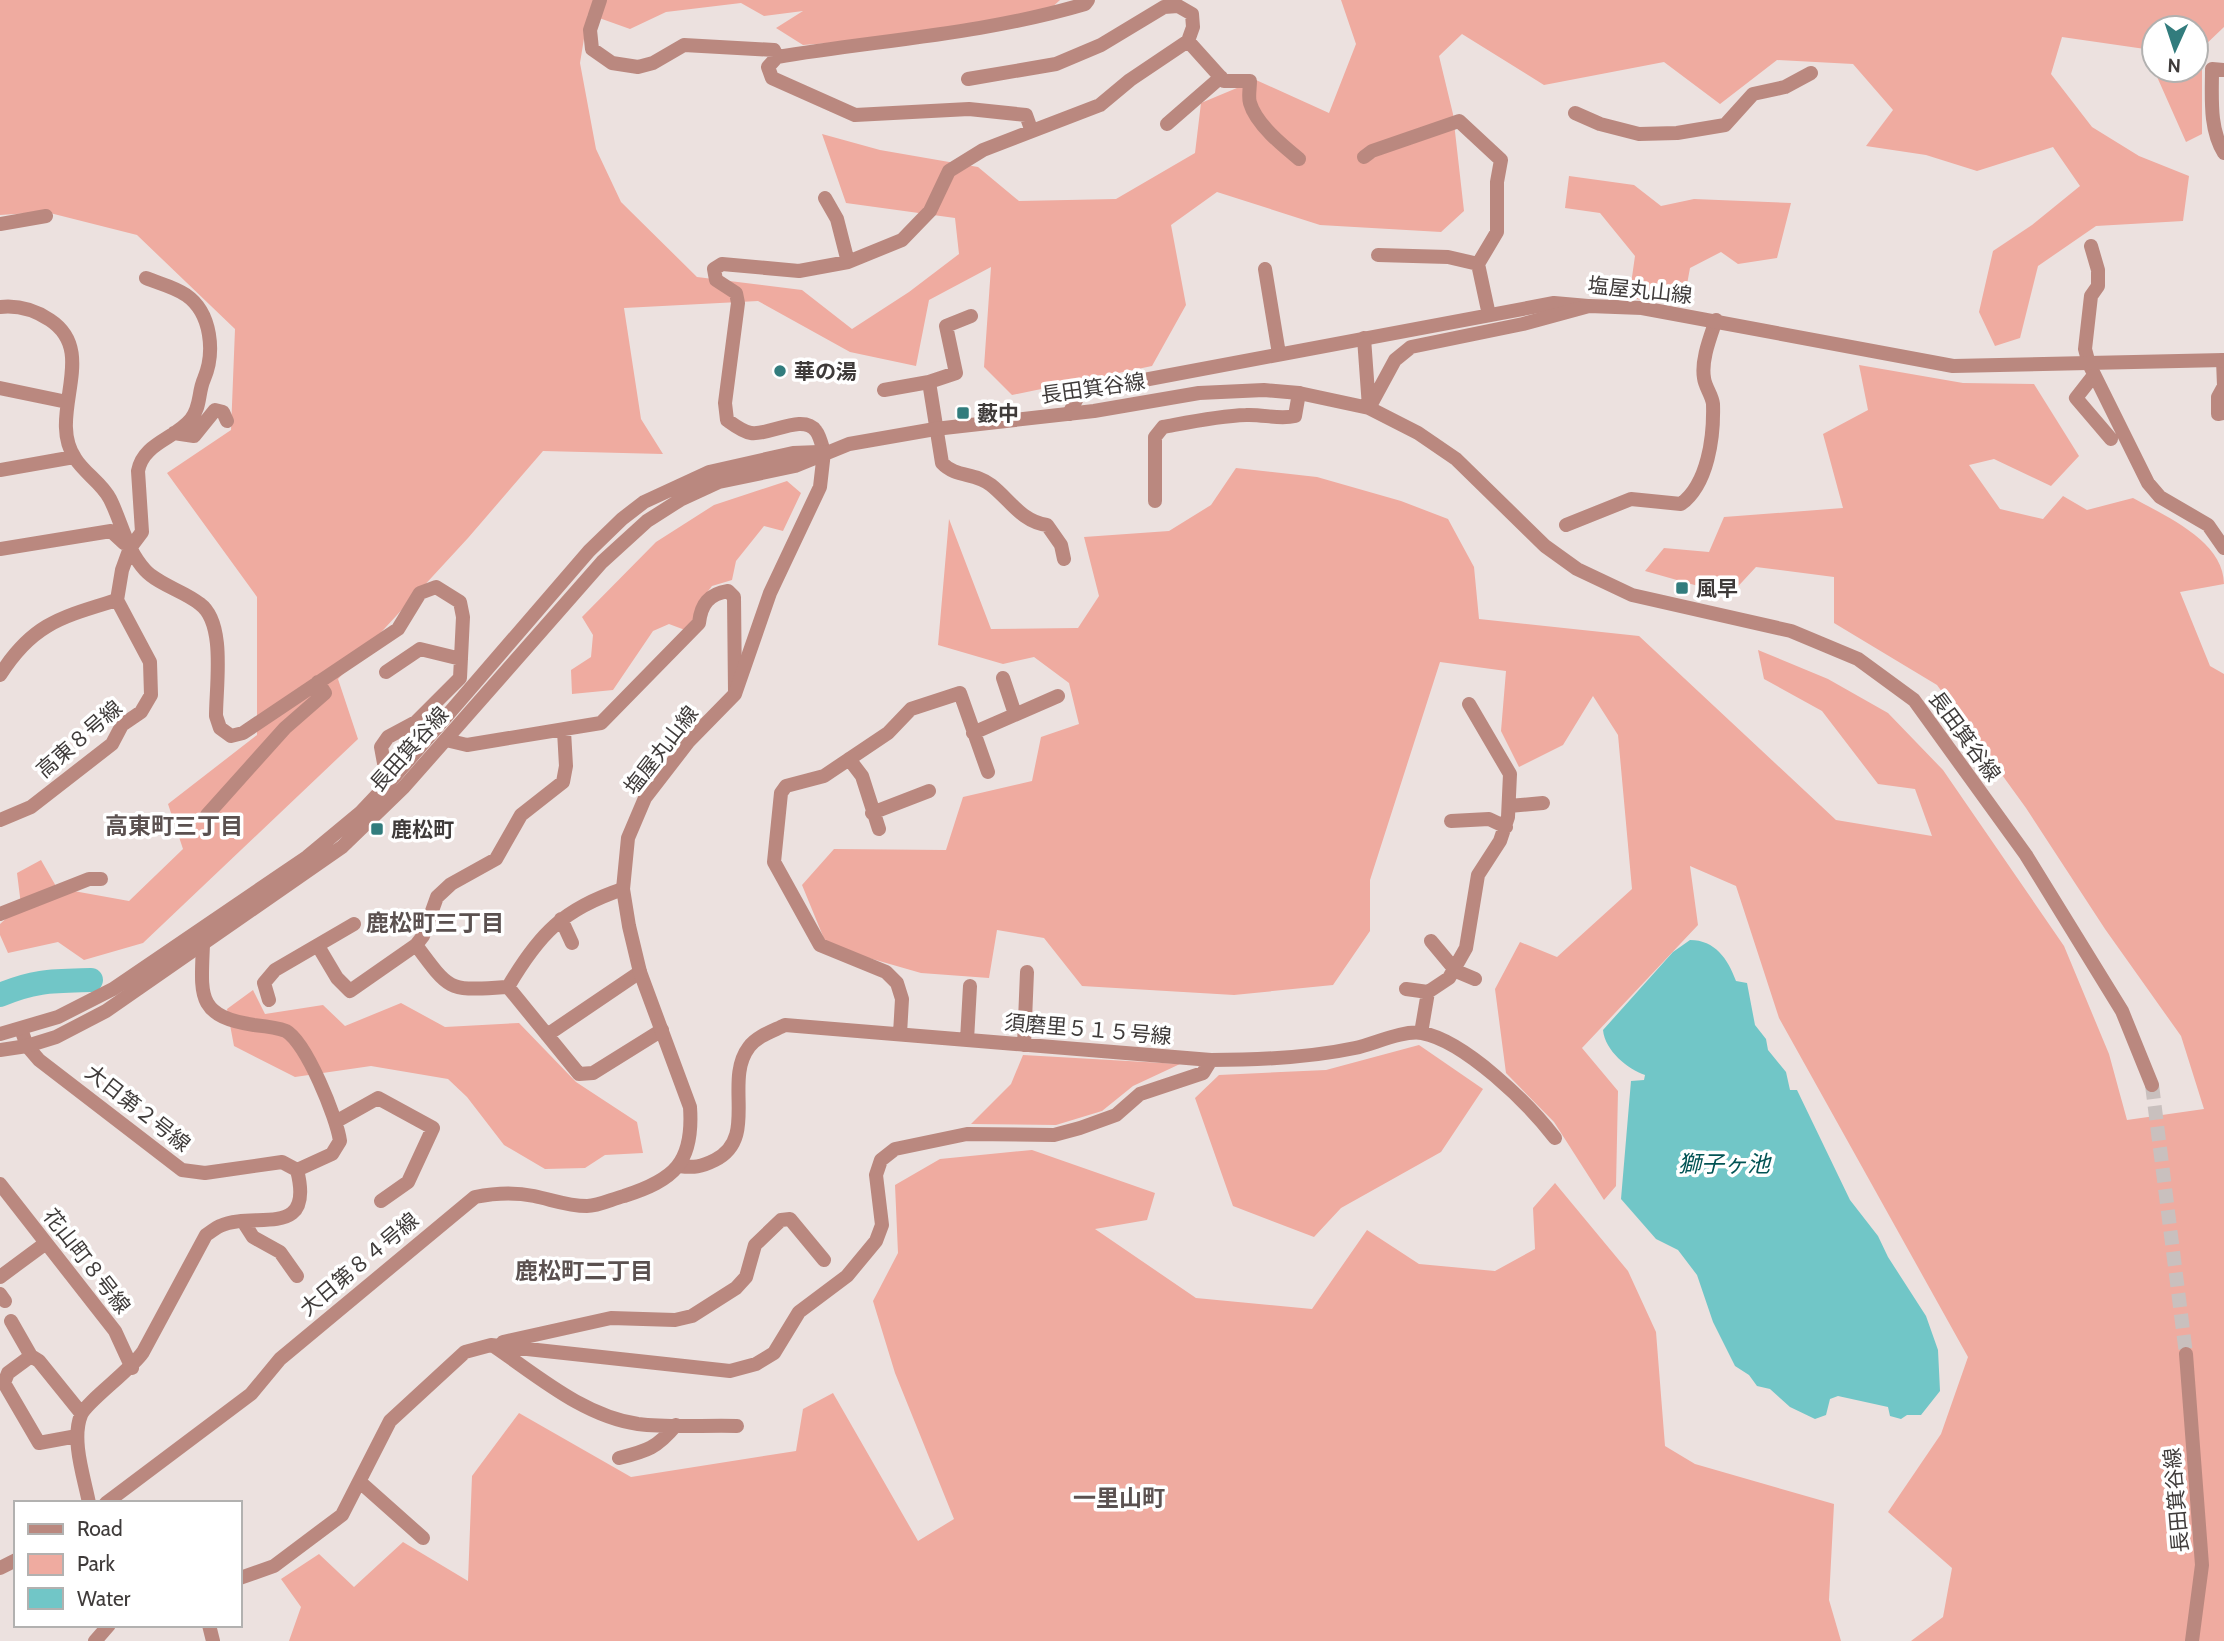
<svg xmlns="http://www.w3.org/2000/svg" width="2224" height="1641" viewBox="0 0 2224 1641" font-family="Cabin,'Noto Sans JP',sans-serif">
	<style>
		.green { fill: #efaba0 }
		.water { fill: #71c6c7 }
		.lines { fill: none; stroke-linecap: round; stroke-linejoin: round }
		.river { stroke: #71c6c7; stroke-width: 24 }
		.tertiary-tunnel { stroke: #c9c0be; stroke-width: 14; stroke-dasharray: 14 7; stroke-linecap: butt }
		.minor { stroke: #ba887f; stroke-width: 14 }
		.tertiary { stroke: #ba887f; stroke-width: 14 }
		.poi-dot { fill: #327c7d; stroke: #fff; stroke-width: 2.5 }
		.labels { text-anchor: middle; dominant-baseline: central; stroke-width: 7; stroke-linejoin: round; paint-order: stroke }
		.street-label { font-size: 21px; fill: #3f3b3a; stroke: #fff }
		.poi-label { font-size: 21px; font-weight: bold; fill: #3f3b3a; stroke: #fff; text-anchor: start }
		.neighbourhood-label { font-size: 23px; font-weight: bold; fill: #5b5150; stroke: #fff }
		.water-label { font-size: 23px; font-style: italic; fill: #025354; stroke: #fff }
	</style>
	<rect width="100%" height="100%" fill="#ece1df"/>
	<path class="green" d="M0 0H1060L1049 10 949 34 803 45 776 28 803 11 764 16 741 3 666 12 630 29 588 14 580 63 596 149 621 202 697 277 802 290 852 329 909 292 959 254 955 218 846 203 822 134 880 150 978 167 1019 201 1116 199 1195 153 1201 103 1256 80 1329 113 1356 44 1341 0H2224V27L2202 48V134L2186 142 2154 70H2196V28H2154V69L2145 49 2062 37 2051 74 2092 127 2139 156 2189 176 2183 221 2096 226 2038 266 2020 338 1995 346 1979 312 1993 251 2032 225 2080 186 2053 147 1977 171 1926 155 1866 146 1893 110 1853 64 1777 60 1720 104 1664 62 1544 85 1462 34 1439 56 1453 114 1464 211 1441 232 1320 225 1217 192 1171 225 1186 305 1152 366 1012 395 984 367 991 267 929 300 916 366 850 352 758 301 624 308 641 419 663 454 543 451 468 538 338 679 358 739 143 943 84 960 58 942 8 953 0 935V924L21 905 17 873 41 860 57 888 129 901 183 849 168 804 257 735V597L167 473 231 430 235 329 137 235 46 212 0 215Z
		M1569 176 1634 185 1661 206 1694 199 1791 203 1777 258 1738 264 1721 252 1690 268 1683 306 1629 298 1635 256 1600 213 1565 208Z
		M1859 365 1963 383 2034 384 2079 456 2051 486 1994 459 1969 465 2000 509 2043 519 2063 496 2087 510 2133 498C2165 516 2224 541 2224 584L2180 592 2210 666 2224 674V1641H1911L1943 1617 1952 1568 1888 1512 1941 1434 1968 1357 1779 1018 1736 886 1690 866 1698 925 1582 1048 1618 1091 1616 1186 1604 1200 1554 1122 1506 1073 1495 989 1520 942 1557 957 1632 889 1618 735 1593 696 1563 745 1519 767 1501 731 1506 671 1440 662 1370 880V931L1333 985 1234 995 1082 986 1044 938 997 930 989 978 921 973 827 946 802 885 834 849 946 850 963 797 1032 781 1041 737 1079 724 1069 683 1034 657 1003 664 938 645 949 519 991 629 1078 628 1099 596 1084 537 1169 531 1211 505 1236 468 1317 477 1401 501 1448 519 1474 567 1479 619 1639 636 1836 820 1932 836 1915 789 1878 784 1822 711 1764 679 1758 650 1828 679 1888 713 1943 770 2064 946 2109 1054 2127 1120 2204 1109 2181 1036 2105 929 2026 808 1937 685 1834 623V577L1756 567 1730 595 1645 571 1664 548 1709 552 1724 517 1843 508 1823 434 1868 410Z
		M787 481 801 493 783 531 764 526 736 561 732 580 712 586 696 607V620L685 630 669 624 653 631 613 690 572 694 571 670 591 657 593 635 582 617 656 542 714 505Z
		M253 990 265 1014 323 1005 345 1026 401 1003 445 1027 519 1023 576 1082 637 1122 643 1153 605 1155 585 1168 545 1169 504 1145 467 1097 448 1079 371 1066 295 1077 234 1046 227 1009Z
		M1419 1045 1483 1089 1441 1152 1341 1208 1314 1237 1233 1206 1195 1098 1219 1075 1326 1070Z
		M1023 1055 1180 1064 1133 1086 1102 1111 1056 1125 971 1124 1011 1084Z
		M1032 1150 1155 1193 1147 1220 1095 1229 1196 1298 1312 1309 1367 1230 1419 1264 1495 1271 1535 1249 1533 1208 1555 1183 1628 1271 1656 1332 1665 1446 1695 1464 1834 1504 1829 1600 1841 1641H289L301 1607 281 1579 319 1554 354 1587 403 1542 468 1581 472 1476 519 1413 631 1477 796 1451 803 1409 833 1393 918 1541 954 1519 895 1373 873 1301 898 1253 895 1185 940 1159Z"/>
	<path class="water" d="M1690 940C1715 940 1728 959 1736 981L1747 983 1755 1025 1766 1039 1768 1050 1786 1072 1790 1090H1797L1850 1200 1878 1236 1888 1257 1926 1316 1938 1350 1940 1391 1921 1415H1907L1901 1419 1890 1416 1888 1407 1838 1396 1830 1399 1826 1415 1815 1419 1790 1407 1770 1389 1757 1386 1749 1375 1735 1366 1713 1322 1697 1275 1678 1250 1656 1239 1621 1199 1631 1081 1644 1080 1645 1075C1628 1069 1605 1051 1603 1030L1673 952Z"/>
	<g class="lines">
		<path class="river" d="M0 995C35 980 54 981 91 980"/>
		<path class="tertiary-tunnel" d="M2152 1085 2186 1354"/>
		<path class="minor" d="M600 0 590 30 592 49 612 63 638 67 653 63 684 45 774 50 777 57
			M1188 41 1224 81H1250C1250 88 1248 97 1250 103 1256 124 1283 146 1299 159
			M2224 70 2212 69C2212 98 2209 128 2224 153
			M1575 113 1600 124 1639 134 1677 133 1725 125 1753 94 1785 87 1811 73
			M1167 124 1221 77
			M1031 129 1026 115 969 109 855 115 772 78 768 67 777 57C880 40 984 34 1085 4L1088 0
			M1364 157 1372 151 1459 121 1501 160 1497 182V232L1478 264 1489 315
			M825 198 837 219 848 262
			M0 224 46 216
			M2091 246 2098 270V286L2091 296 2085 349 2089 364 2148 483 2160 497 2208 525 2224 548
			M1378 255 1448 257 1478 264
			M1265 269 1279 354
			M0 307C18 305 35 310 50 320 100 353 46 415 75 458 84 473 102 483 110 499 122 523 126 549 145 570 159 585 184 591 200 604 226 623 216 685 216 716L220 728 231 736 243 733 398 629 420 593 436 587 460 602 463 617 460 678 416 722 388 737 381 747 386 774 394 777
			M2223 360 2224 386 2218 397V414L2224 413
			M2094 375 2076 398 2111 439
			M929 382 942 463C956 478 975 472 991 485 1010 500 1022 522 1047 525L1061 545 1064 559
			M0 388 67 402
			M884 390 929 382 956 373 946 326 971 316
			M1069 414 1080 392 1554 303 1588 306
			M174 433 194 436 215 410 223 412 227 421
			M824 452C822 446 820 436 816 431 803 413 769 436 751 433 743 432 734 425 727 420L725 403 738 303 736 293 716 280 714 269 722 264 799 271 848 262 902 240 930 211 949 171 983 150 1100 105 1130 80 1188 41 1193 27 1192 14 1178 6 1164 7 1101 45 1056 64 968 79
			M0 470 74 457
			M1155 501V437L1163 427C1190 422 1218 416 1246 415 1263 414 1279 420 1295 416L1299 393
			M1566 525 1631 499 1681 504C1708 484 1714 437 1713 404 1712 395 1705 387 1704 378 1701 360 1710 338 1716 320
			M0 549 111 531 124 543
			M386 672 420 649 461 659
			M0 675C33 623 62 617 117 600
			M1003 678 1015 714
			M564 731 566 766 563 782 521 815 496 859 451 884 437 897 423 936 416 945C452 994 449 990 508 987 539 934 563 909 623 889
			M973 733 1058 696
			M446 740 467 745 601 723 699 623C701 604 709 594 728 591L734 597 735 692
			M849 759 862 776 879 829
			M1509 806 1543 803
			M872 813 929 791
			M207 815 285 728 325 693 318 682
			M0 820 31 807 112 744 122 725 141 712 151 695 150 662 117 600 122 570 130 548 142 532 138 471C143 443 175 439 191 419 201 407 198 392 204 379 215 353 212 313 186 295 175 287 158 283 146 278
			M1451 821 1489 819 1506 827
			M0 914 89 879H101
			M561 919 572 943
			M1431 941 1456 971 1475 979
			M203 944C201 996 196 1016 254 1025 264 1026 276 1027 286 1031 306 1042 337 1118 340 1141L332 1154 297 1170
			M318 946 337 978 350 991 416 945
			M508 987 579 1074 593 1073 662 1030
			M1406 989 1428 992
			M269 1000 264 983 275 970 354 924
			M21 1029 27 1046 39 1060 182 1170 205 1173 282 1162 297 1170C315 1241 255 1210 220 1226 215 1228 210 1233 206 1235L143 1352C131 1370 86 1402 81 1415 71 1440 84 1477 89 1503
			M1421 1033 1428 992 1449 978 1466 948 1478 875 1500 841 1508 817 1510 774 1469 704
			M900 1034 902 999 897 983 886 972 820 945 774 862 781 793 786 786 824 776 888 733 911 709 960 693 988 772
			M547 1035 640 972
			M967 1040 970 986
			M1024 1045 1027 972
			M337 1121 378 1098 433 1128 408 1182 381 1201
			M679 1166C694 1168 701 1167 715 1160 759 1138 723 1081 749 1047 757 1036 773 1031 785 1025L1211 1060C1258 1060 1308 1058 1355 1048 1374 1044 1402 1030 1422 1033 1465 1041 1529 1104 1555 1138
			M0 1184 115 1331 132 1368
			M244 1223 253 1237 280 1252 297 1276
			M0 1277 46 1243
			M0 1294 5 1301
			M11 1321 31 1356
			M503 1342 611 1318 675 1320 692 1316 736 1288 746 1277 755 1245 781 1220 790 1219 824 1260
			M495 1347C539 1377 584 1416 638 1424 670 1428 705 1425 737 1426
			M77 1436 39 1443 4 1383 8 1373 31 1356 39 1361 81 1413
			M619 1458C647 1451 657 1448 676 1425
			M360 1482 423 1538
			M240 1578 274 1566 342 1515 390 1421 465 1352 491 1345 730 1371 756 1364 774 1353 799 1312 847 1276 876 1241 882 1225 876 1175 881 1160 895 1149 967 1134 1054 1135 1080 1128 1116 1115 1140 1094 1203 1073 1211 1060
			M209 1625 213 1641
			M95 1641 109 1625"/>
		<path class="tertiary" d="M1364 338 1369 407
			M1369 408 1395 360 1411 347 1523 324 1589 306 1642 308 1953 366 2224 360
			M0 1034 58 1017 113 989 307 857 360 813 394 777 589 551 622 519 644 502 709 472 793 453 819 452
			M0 1050 27 1046 56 1037 106 1011 342 847 404 787 602 562 647 521 680 500 719 482 795 466 849 444 935 429 1094 411 1199 393 1264 390 1299 393 1369 408 1418 433 1456 459 1545 546 1577 569 1632 595 1791 631 1858 659 1914 700 2026 855 2122 1011 2152 1085
			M2186 1354 2202 1565 2192 1641
			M106 1503 251 1394 280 1359 475 1197C495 1193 514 1192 534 1196 553 1200 568 1206 587 1206 599 1206 612 1199 624 1196 674 1180 694 1163 690 1107L640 972 629 926 623 889 628 838 645 798 689 741 735 694 770 593 820 487 824 452
			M0 1568 16 1560"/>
	</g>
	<g class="poi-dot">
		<circle cx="780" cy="371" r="7"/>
		<rect x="956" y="406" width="14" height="14" rx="3.5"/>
		<rect x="1675" y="581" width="14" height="14" rx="3.5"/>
		<rect x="370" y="822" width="14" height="14" rx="3.5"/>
	</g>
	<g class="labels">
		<g class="street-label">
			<text transform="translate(1640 290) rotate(6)">塩屋丸山線</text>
			<text transform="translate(1093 388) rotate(-8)">長田箕谷線</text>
			<text transform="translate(1965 736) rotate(54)">長田箕谷線</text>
			<text transform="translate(79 739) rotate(-41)">高東８号線</text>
			<text transform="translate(409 749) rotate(-48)">長田箕谷線</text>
			<text transform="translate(661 750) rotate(-52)">塩屋丸山線</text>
			<text transform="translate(1088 1029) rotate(5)">須磨里５１５号線</text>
			<text transform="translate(138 1108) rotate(38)">大日第２号線</text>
			<text transform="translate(87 1261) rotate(52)">花山町８号線</text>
			<text transform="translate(359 1264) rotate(-40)">大日第８４号線</text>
			<text transform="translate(2176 1500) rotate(-95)">長田箕谷線</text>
		</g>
		<g class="poi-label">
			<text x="794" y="371">華の湯</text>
			<text x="977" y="413">藪中</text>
			<text x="1696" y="588">風早</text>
			<text x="391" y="829">鹿松町</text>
		</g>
		<g class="neighbourhood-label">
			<text x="174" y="826">高東町三丁目</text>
			<text x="435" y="923">鹿松町三丁目</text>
			<text x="584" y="1271">鹿松町二丁目</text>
			<text x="1119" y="1498">一里山町</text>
		</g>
		<g class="water-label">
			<text x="1724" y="1164">獅子ヶ池</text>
		</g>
	</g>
	<rect x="14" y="1501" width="228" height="126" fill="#ffffff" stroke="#b2b1b0" stroke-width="2"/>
	<rect x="28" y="1524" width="35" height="10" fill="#ba887f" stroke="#b2b1b0" stroke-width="2"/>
	<text x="77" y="1536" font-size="21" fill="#3f3b3a">Road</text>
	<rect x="28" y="1554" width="35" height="21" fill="#efaba0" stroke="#b2b1b0" stroke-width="2"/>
	<text x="77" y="1571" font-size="21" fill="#3f3b3a">Park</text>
	<rect x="28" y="1588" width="35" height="21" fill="#71c6c7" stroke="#b2b1b0" stroke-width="2"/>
	<text x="77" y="1606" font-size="21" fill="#3f3b3a">Water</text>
	<g transform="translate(2175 49) rotate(183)"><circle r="33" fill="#ffffff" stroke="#b2b1b0" stroke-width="2"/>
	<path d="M0-5L12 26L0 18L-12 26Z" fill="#327c7d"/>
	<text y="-10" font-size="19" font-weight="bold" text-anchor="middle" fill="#3f3b3a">N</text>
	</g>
</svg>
